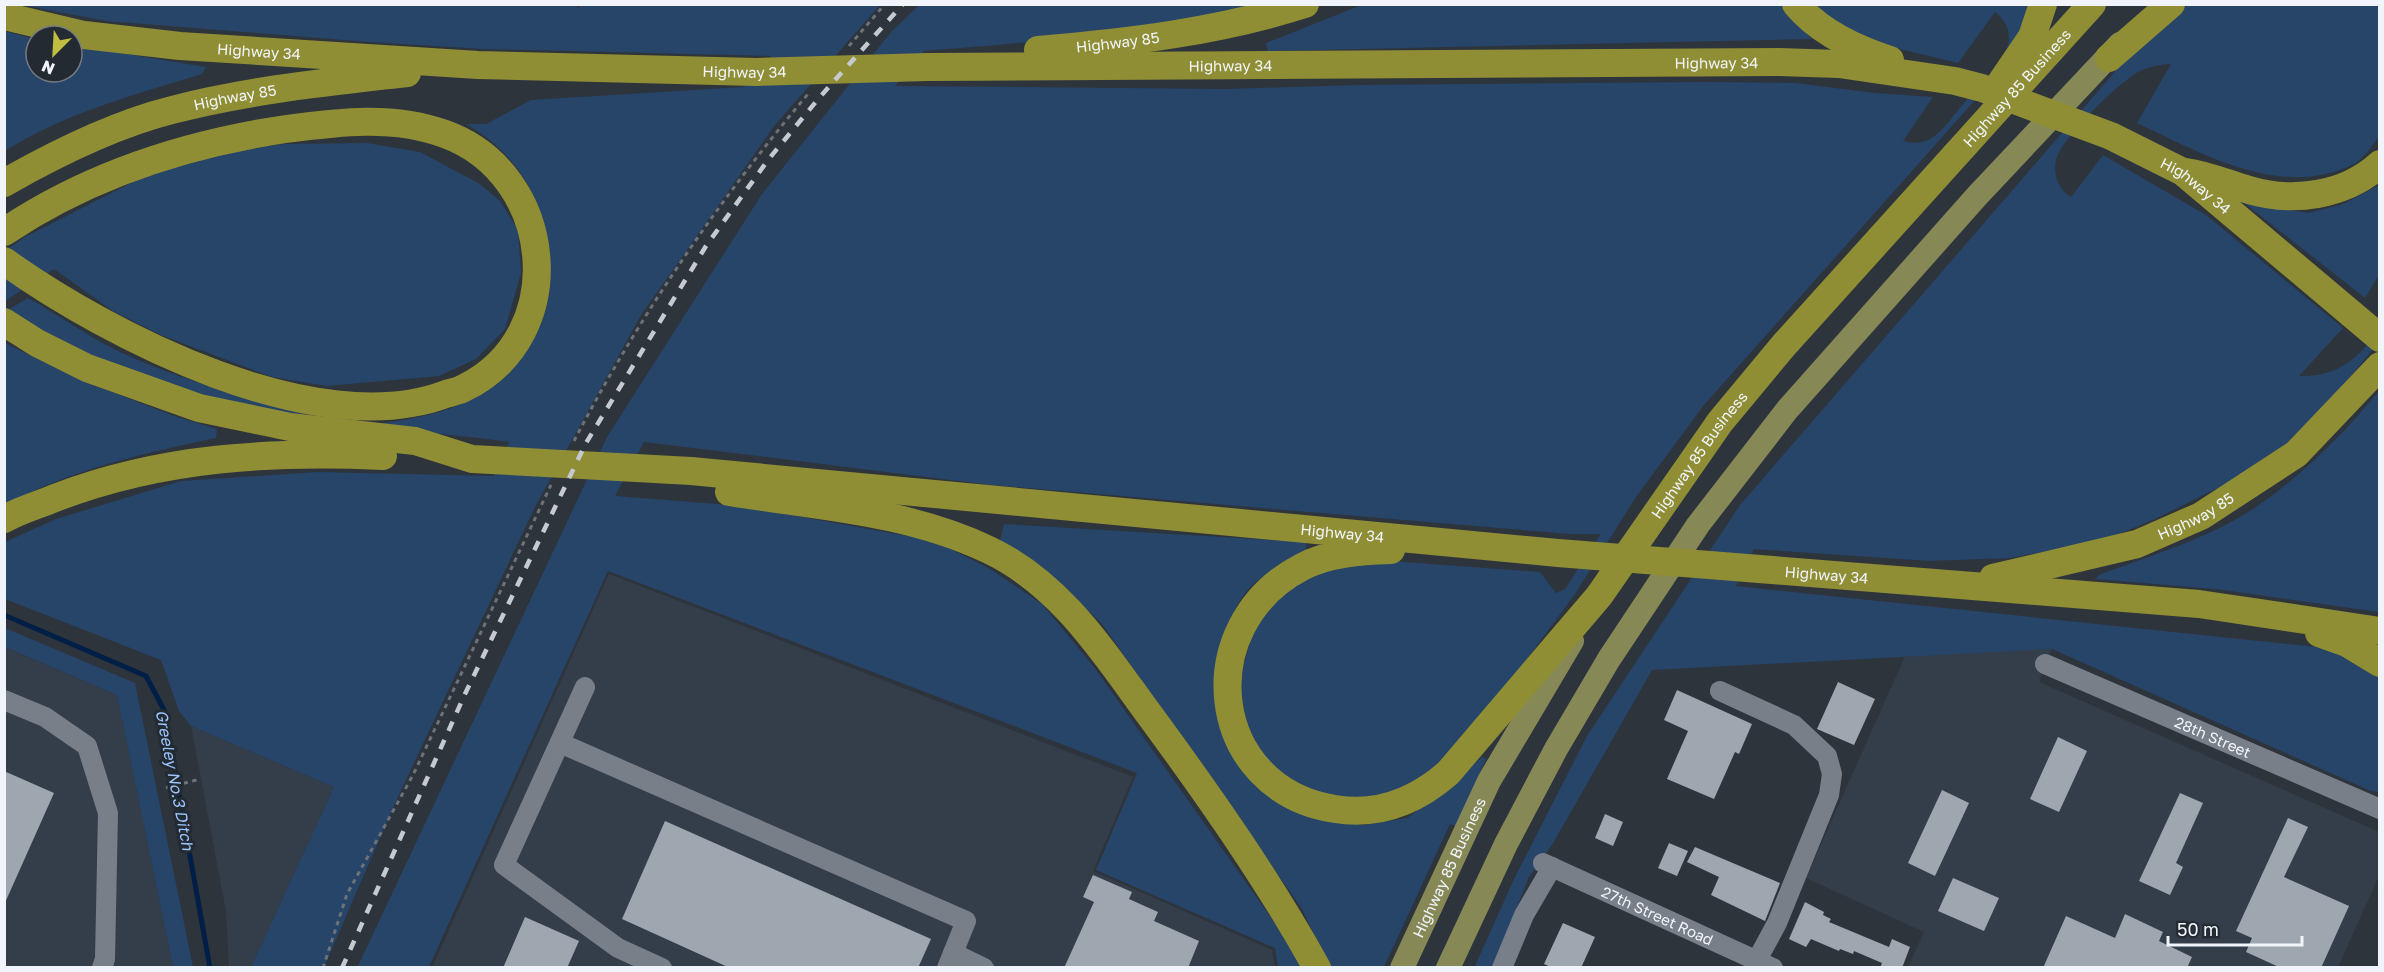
<svg xmlns="http://www.w3.org/2000/svg" width="2384" height="972" viewBox="0 0 2384 972" font-family="'Golos Text',sans-serif">
	<style>
		.built { fill: #343e4b }
		.green { fill: #274469 }
		.lines { fill: none; stroke-linecap: round; stroke-linejoin: round }
		.stream { stroke: #001f47; stroke-width: 5 }
		.building { fill: #9ea6b0 }
		.path { stroke: #6d7279; stroke-width: 3; stroke-dasharray: 4.5 4.5; stroke-linecap: butt }
		.minor { stroke: #787f88; stroke-width: 20 }
		.major { stroke: #868856; stroke-width: 24 }
		.highway { stroke: #8f8e34; stroke-width: 28 }
		.rail { stroke: #c5cad0; stroke-width: 4.5; stroke-dasharray: 10 10; stroke-linecap: butt }
		.labels { text-anchor: middle; dominant-baseline: central; stroke-width: 6; stroke-linejoin: round; paint-order: stroke }
		.street-label { font-size: 15px; fill: #f1f5fb; stroke: #242a32 }
		.water-label { font-size: 16px; font-style: italic; fill: #9cc5fd; stroke: #242a32 }
	</style>
	<rect width="100%" height="100%" fill="#2e343c"/>
	<path class="built" d="M609 574 1133 777 1093 871 1272 950 1275 967 432 968Z
		M4 647 117 695 173 967H5Z
		M2052 649 2039 682 2379 832V876L2338 967H1908L1924 932 1806 878 1907 652Z
		M191 726 334 787 251 967H229L226 911Z"/>
	<path class="green" d="M572 4 579 8 580 4 880 5 775 125 641 315 535 507 396 801 324 967H251L334 787 191 726 179 711 161 660 5 599V542L56 519 181 481 317 472 494 476 509 442C463 435 417 433 371 425 417 418 467 412 502 377 510 369 515 356 521 346 528 335 539 323 542 311 565 238 531 160 466 124H486L531 100 743 87 771 56 484 49 370 42 106 21 22 5Z
		M1364 4 1782 5 1812 39 1268 51 1266 43Z
		M919 5H1261C1155 33 1033 42 924 51L895 86 1227 89 1357 85 1704 82 1796 83 1875 93 1933 97 1903 141C1911 143 1922 144 1930 139 1944 131 1954 114 1965 102 1986 78 2032 42 1995 12L1958 63 1854 38 1806 5H2035L2008 63 1704 405 1636 497 1575 594 1473 732 1427 777 1390 794 1352 798 1317 794 1289 780 1264 757 1248 727 1241 695V675L1254 627 1271 597 1328 567 1364 559 1540 572 1556 593 1565 589 1601 534H1569L991 485 644 442 615 496 742 506 935 541 990 569 1042 604 1094 667 1288 942 1300 967H1278L1275 948 1096 870 1137 773 608 571 429 967 357 968 607 437 762 194 891 32Z
		M2188 5H2379V137C2372 145 2364 159 2354 164 2281 200 2203 154 2137 123L2171 64C2161 64 2149 67 2140 71 2120 81 2059 140 2056 161 2053 175 2059 190 2071 197L2103 155 2206 215 2343 328 2299 376C2337 377 2359 359 2379 329V339L2369 354 2333 398 2288 443 2232 481 2155 519 2100 542 2009 558 1930 561 1754 549 1736 586 2335 649 2362 660 2379 678V792L2371 791 2052 649 1652 670 1552 845 1529 877 1493 967 1474 968 1515 877 1587 736 1740 505 2132 52Z
		M4 31 36 39V72H72V45L206 67 202 74C134 95 65 113 5 151Z
		M367 143 420 152 480 184 500 201 518 230 521 273 505 329 476 359 439 376 327 386 272 377 161 335 113 311 54 269 5 301 4 251 25 237 143 177 233 151 284 144Z
		M2379 185V275L2365 298 2243 202 2309 213 2343 204Z
		M28 298C57 314 87 336 116 350 180 381 249 398 317 416L228 406 102 363 6 311Z
		M5 343 78 379 177 417 217 429 216 438C144 453 70 470 5 505Z
		M2379 391V612L2216 589 2096 579 2099 575C2154 554 2215 537 2263 502 2307 471 2345 432 2379 391Z
		M1004 524 1306 542 1307 555C1236 580 1231 608 1217 677L1294 807 1322 821 1364 825 1407 818 1437 796 1482 757 1486 759 1456 826 1450 824 1384 967H1329L1302 909 1102 624 1058 582 1000 541Z
		M5 628 135 683 193 967H173L117 695 5 647Z"/>
	<g class="lines">
		<path class="stream" d="M4 615 146 676 164 710 210 968"/>
	</g>
	<path class="building" d="M1838 682 1875 699 1854 745 1817 729Z
		M1677 690 1752 724 1739 754 1735 752 1714 799 1667 779 1688 731 1664 720Z
		M2058 737 2087 751 2059 812 2030 799Z
		M4 771 54 793 4 905Z
		M1942 790 1969 803 1935 876 1908 863Z
		M2180 793 2203 803 2176 863 2183 867 2170 895 2139 881Z
		M1605 814 1623 822 1613 846 1595 838Z
		M2288 818 2308 827 2284 877 2349 906 2321 968H2281L2246 952 2252 938 2236 931Z
		M665 821 931 939 918 968H730L622 919Z
		M1669 843 1688 851 1677 876 1658 868Z
		M1695 847 1780 883 1765 921 1711 895 1719 877 1687 862Z
		M1093 875 1132 892 1129 899 1158 912 1154 921 1199 941 1188 968H1064L1094 902 1083 897Z
		M1953 878 1999 898 1984 931 1938 911Z
		M1805 902 1824 912 1823 915 1831 919 1829 922 1889 947 1892 939 1910 947 1902 968H1880L1882 963 1854 951 1853 954 1840 949 1839 951 1811 939 1806 947 1789 939Z
		M2125 914 2163 932 2159 941 2192 957 2187 968H2043L2066 916 2115 938Z
		M525 917 579 941 567 968H503Z
		M1563 923 1595 937 1581 968H1553L1544 964Z"/>
	<g class="lines">
		<path class="path" d="M849 46 885 4
			M574 441C638 318 718 201 808 94
			M166 788 200 779
			M323 968 347 894 413 775 551 485"/>
		<g class="minor">
			<path id="s1" d="M2045 664 2380 809"/>
			<path d="M585 687 504 865 618 948 662 968"/>
			<path d="M1720 691 1794 725 1827 756 1832 774 1829 795 1777 923 1757 960"/>
			<path d="M4 700 45 717 87 746 108 813 105 959 102 968"/>
			<path d="M560 743 966 921 947 968"/>
			<path id="s2" d="M1543 863 1773 968"/>
			<path d="M953 953 984 968"/>
			<path d="M1502 968 1524 915 1552 867"/>
		</g>
		<g class="major">
			<path id="s3" d="M1402 968 1489 781 1572 641"/>
			<path d="M1448 968 1506 844 1556 749 1609 659 1698 525 1787 410 1977 196 2120 44"/>
		</g>
		<g class="highway">
			<path d="M1796 4C1820 33 1856 49 1890 60"/>
			<path id="s4" d="M4 16 84 35 180 46 478 65 756 72 927 67 1779 62 1839 64 1955 81 1982 88 2111 136 2183 172 2380 338"/>
			<path id="s5" d="M1038 50C1129 42 1217 32 1305 4"/>
			<path d="M2109 58 2171 4"/>
			<path d="M2000 84 2032 37 2043 4"/>
			<path d="M2186 172C2208 175 2228 184 2249 190 2293 203 2345 196 2380 164"/>
			<path id="s6" d="M4 183C55 154 116 124 172 110 249 90 329 82 407 73"/>
			<path d="M4 232C89 175 185 144 286 129 339 122 393 115 445 134 555 174 572 335 464 388 459 391 452 392 446 394 316 443 109 336 4 261"/>
			<path id="s7" d="M4 322 37 343 87 368 199 408 290 427 415 441 472 459 691 471 1558 553 2199 604 2380 631"/>
			<path d="M729 492C817 506 908 511 989 550 1065 586 1109 661 1157 725 1214 803 1270 883 1317 968"/>
			<path d="M4 519C20 510 38 505 55 498 161 457 271 451 383 456"/>
			<path id="s8" d="M1391 550C1362 551 1328 553 1302 567 1190 625 1207 789 1335 809 1378 816 1416 801 1448 773L1599 596 1720 422 1784 345 2092 4"/>
			<path id="s9" d="M1993 578 2137 544 2201 516 2296 454 2380 366"/>
			<path d="M2319 633 2347 643 2380 663"/>
		</g>
		<path class="rail" d="M342 968 465 694 586 443 706 246 768 160 819 98 903 4"/>
	</g>
	<g class="labels">
		<g class="street-label">
			<text stroke="none"><textPath href="#s5" startOffset="80">Highway 85</textPath></text>
			<text stroke="none"><textPath href="#s4" startOffset="258">Highway 34</textPath></text>
			<text stroke="none"><textPath href="#s4" startOffset="1716">Highway 34</textPath></text>
			<text stroke="none"><textPath href="#s4" startOffset="1230">Highway 34</textPath></text>
			<text stroke="none"><textPath href="#s4" startOffset="744">Highway 34</textPath></text>
			<text stroke="none"><textPath href="#s8" startOffset="1432">Highway 85 Business</textPath></text>
			<text stroke="none"><textPath href="#s6" startOffset="248">Highway 85</textPath></text>
			<text stroke="none"><textPath href="#s4" startOffset="2220">Highway 34</textPath></text>
			<text stroke="none"><textPath href="#s8" startOffset="946">Highway 85 Business</textPath></text>
			<text stroke="none"><textPath href="#s9" startOffset="213">Highway 85</textPath></text>
			<text stroke="none"><textPath href="#s7" startOffset="1366">Highway 34</textPath></text>
			<text stroke="none"><textPath href="#s7" startOffset="1852">Highway 34</textPath></text>
			<text stroke="none"><textPath href="#s1" startOffset="183">28th Street</textPath></text>
			<text stroke="none"><textPath href="#s3" startOffset="111">Highway 85 Business</textPath></text>
			<text stroke="none"><textPath href="#s2" startOffset="126">27th Street Road</textPath></text>
		</g>
		<g class="water-label">
			<text transform="translate(175 780) rotate(79)">Greeley No.3 Ditch</text>
		</g>
	</g>
	<rect width="2384" height="972" fill="none" stroke="#f1f5fb" stroke-width="12"/>
	<g transform="translate(54 54) rotate(204)"><circle r="28" fill="#242a32" stroke="#767b82" stroke-width="1.5"/>
	<path d="M0-4.5L10 22L0 15L-10 22Z" fill="#c0be41"/>
	<text y="-9" font-size="16" font-weight="bold" text-anchor="middle" fill="#f1f5fb">N</text>
	</g>
	<path d="M2168 936v9h134v-9" fill="none" stroke="#f1f5fb" stroke-width="3"/>
	<text x="2177" y="936" font-size="18" fill="#f1f5fb" stroke="#242a32" stroke-width="4.5" paint-order="stroke">50 m</text>
</svg>
